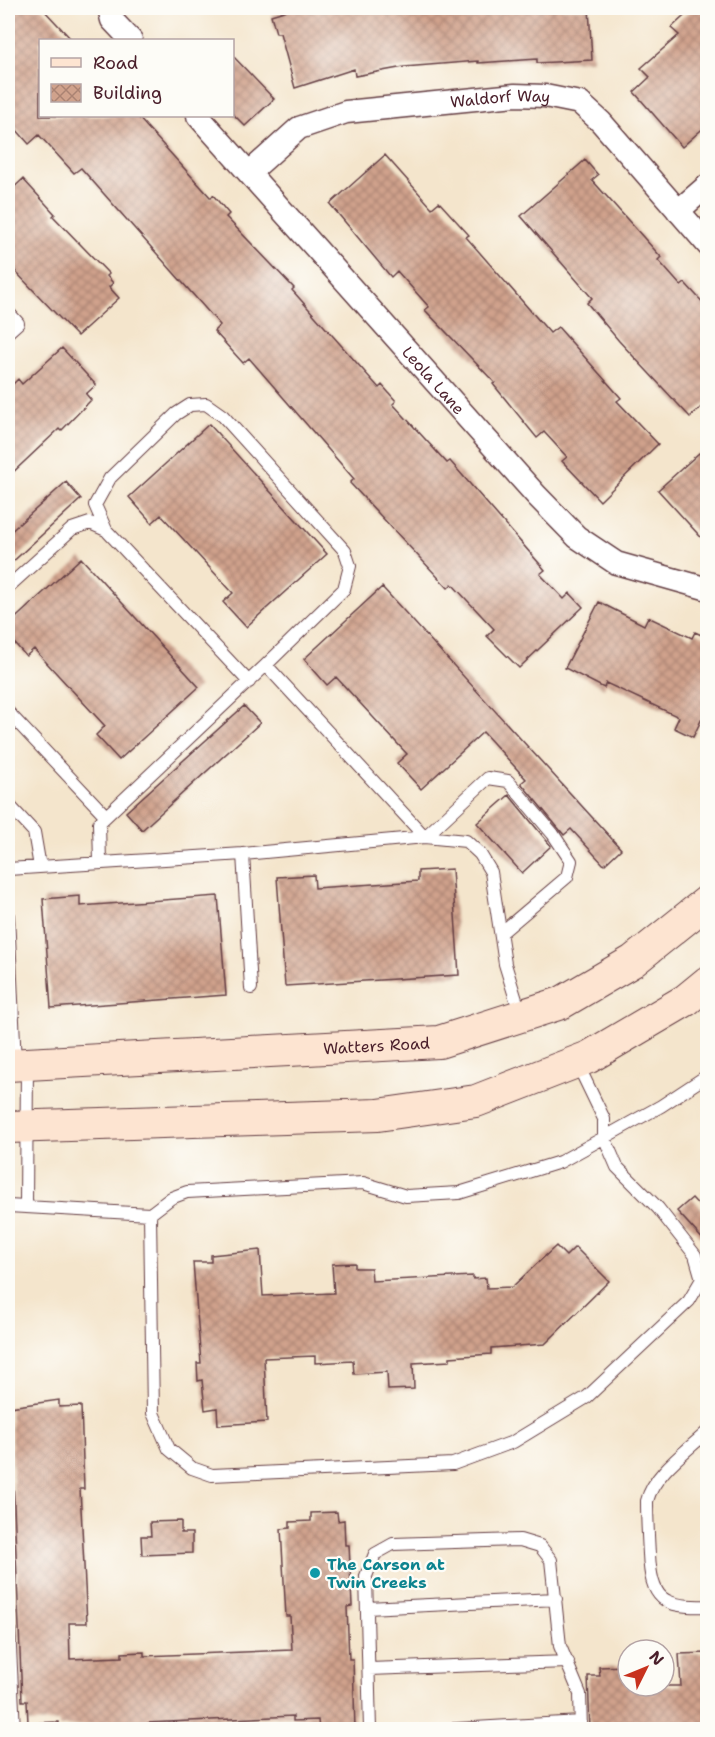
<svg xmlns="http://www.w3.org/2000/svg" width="715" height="1737" viewBox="0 0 715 1737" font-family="'Shantell Sans',sans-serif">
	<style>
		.building { fill: url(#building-cross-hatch) }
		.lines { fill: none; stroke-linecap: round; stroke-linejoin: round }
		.lane-casing { stroke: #643d43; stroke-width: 14 }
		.street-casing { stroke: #643d43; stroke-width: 25 }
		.secondary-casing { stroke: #643d43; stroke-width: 34 }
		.lane { stroke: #fff; stroke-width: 12 }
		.street { stroke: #fff; stroke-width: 22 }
		.secondary { stroke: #fde4d1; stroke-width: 32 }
		.culture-dot { fill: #0f9aa8; stroke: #fdfcf7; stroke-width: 2 }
		.labels { text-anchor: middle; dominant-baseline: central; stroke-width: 4.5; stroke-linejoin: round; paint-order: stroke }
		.street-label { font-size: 16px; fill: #4a1f2b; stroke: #fdfcf7 }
		.culture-label { font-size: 16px; font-weight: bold; fill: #0d838f; stroke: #fdfcf7; text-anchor: start }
	</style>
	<defs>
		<pattern id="building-cross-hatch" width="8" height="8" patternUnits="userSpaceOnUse" patternTransform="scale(1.5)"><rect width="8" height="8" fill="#d0a28c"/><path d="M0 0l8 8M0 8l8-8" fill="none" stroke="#ab8373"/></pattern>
	</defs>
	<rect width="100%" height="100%" fill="#fdfcf7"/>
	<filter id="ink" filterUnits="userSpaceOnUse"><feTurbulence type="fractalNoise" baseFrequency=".0167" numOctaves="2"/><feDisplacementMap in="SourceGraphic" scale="12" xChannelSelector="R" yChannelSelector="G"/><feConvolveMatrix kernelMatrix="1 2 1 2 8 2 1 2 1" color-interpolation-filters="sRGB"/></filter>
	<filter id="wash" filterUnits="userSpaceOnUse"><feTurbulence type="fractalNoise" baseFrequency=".008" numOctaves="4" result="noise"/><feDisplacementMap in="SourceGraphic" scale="24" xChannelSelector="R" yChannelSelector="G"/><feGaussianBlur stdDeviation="1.35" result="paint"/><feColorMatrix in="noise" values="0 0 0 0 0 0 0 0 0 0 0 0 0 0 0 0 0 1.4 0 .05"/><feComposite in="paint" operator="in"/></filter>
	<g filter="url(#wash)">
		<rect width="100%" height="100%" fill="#f4e5cc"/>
		<g id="blocks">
			<path class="building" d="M8 8H42L72 40H40V116H137L211 198 213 195 229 214 226 217 294 288 292 290 379 388 382 385 396 401 393 404 447 463 450 461 545 570 540 574 564 599 570 593 583 607 519 668 487 636 494 629 452 584 448 588 350 483 354 479 249 358 243 363 214 331 220 325 81 168 74 173 39 135 29 144 8 120Z
				M294 8H589L592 60 537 63V59L478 63V61L404 67 355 76 354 69 295 88 280 33H276L271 15Z
				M693 8H708V124L682 147 634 92 650 77 641 68 679 35 671 28Z
				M232 55 274 99 245 126 232 113Z
				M385 155 432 208 439 202 469 235 466 237 550 333 558 327 621 398 617 401 658 444 600 501 562 461 567 457 544 432 537 438 493 384 495 383 425 310 429 307 397 271 391 277 330 204Z
				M585 160 598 175 592 180 661 257 658 260 681 286 685 283 708 308V401L690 417 619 341 587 303 592 298 521 216Z
				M23 179 55 214 53 216 109 274 107 276 113 283 109 287 119 298 77 336 15 271 8 278V193Z
				M62 348 96 385 86 394 91 400 61 431 59 429 8 477V389L18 379 22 384Z
				M209 424 327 554 246 627 223 602 233 593 161 515 152 523 129 497Z
				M699 453 708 462V545L658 490Z
				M66 482 81 499 8 566V534Z
				M81 558 199 687 119 760 96 735 105 726 34 649 26 656 8 636V625Z
				M382 587 621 849 604 865 571 829 564 835 521 783 526 779 483 732 421 789 397 763 407 754 336 677 327 685 304 659Z
				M599 602 644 625 648 617 692 638 695 632 708 638V706L693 737 674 728 679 717 606 683 604 688 565 668Z
				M244 706 260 723 142 830 126 812Z
				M509 795 551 846 522 873 477 823Z
				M452 869 459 975 285 986 277 877 314 875 315 888 418 881V871Z
				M80 896V906L218 896 226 995 51 1008 43 899Z
				M692 1198 708 1215V1245L677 1211Z
				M556 1246 566 1256 575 1247 609 1281 545 1344 491 1348V1354L450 1357V1361L413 1363 414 1389 388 1390 387 1372 354 1374 353 1361 315 1363V1356L264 1358 267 1422 218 1425 217 1408 205 1410 202 1380 198 1381 197 1363H201L193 1262H211V1255L260 1250 263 1296 334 1293 332 1264 355 1263V1268H371L372 1281 473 1276V1279L486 1278 487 1288 512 1287Z
				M59 1400V1407L81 1406 84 1489H80L87 1623H69L70 1659 122 1657V1653L144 1652V1656L292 1650 290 1616H286L281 1529 290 1528V1522L311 1521V1513L337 1512 338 1521 344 1520 345 1545H349L352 1606 347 1607 349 1659H353L355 1730H319L318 1720 293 1721V1716L148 1723V1730H128V1724L59 1727V1722L28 1723 27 1701H22L10 1407Z
				M181 1521V1533H192V1553L142 1555 141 1536H151L150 1522Z
				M708 1653V1730H590L588 1676H600L599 1667 628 1666V1686H681L679 1654Z"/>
		</g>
	</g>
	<g filter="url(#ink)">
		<use href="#blocks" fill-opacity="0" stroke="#643d43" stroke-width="1.5"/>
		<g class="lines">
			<g class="lane-casing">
				<path id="lane" d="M8 312 18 323 8 332
					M106 530 95 505 110 478 176 414 190 405 206 404 223 416 345 551 350 566 344 589 266 665
					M8 587 72 529 90 523 106 530 249 682
					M8 712 106 816
					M8 804 34 832 40 867
					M243 854 425 837 466 841 480 854 491 872 505 964 521 1016
					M100 863 99 823 266 665 425 837 488 778 508 781 553 834 571 861 567 877 501 933
					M8 869 243 854 251 988
					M8 915 15 1063
					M8 1206 150 1214 171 1198 187 1192 363 1183 406 1196 459 1193 560 1162 661 1106 708 1075
					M26 1206 27 1064
					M150 1214 153 1413 169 1449 192 1468 212 1475 453 1464 513 1442 587 1397 689 1301 702 1279 695 1255 658 1208 617 1167 604 1137V1119L577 1063
					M708 1431C687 1451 654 1473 647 1501 647 1519 648 1536 649 1554 651 1599 662 1608 708 1606
					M8 1607 14 1730
					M367 1608 556 1599
					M369 1669 568 1662
					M370 1730 366 1576 375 1554 393 1544 520 1540 540 1546 551 1560 560 1646 580 1694 581 1730
					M440 1730 581 1722"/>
			</g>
			<g class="street-casing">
				<g id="street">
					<path d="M109 8 112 20 131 40"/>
					<path id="s1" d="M198 116 537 496 577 537 616 563 708 589"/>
					<path id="s2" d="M249 173 299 128 346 112 515 95 545 96 580 103 601 122 708 245"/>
					<path d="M678 211 708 185"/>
				</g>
			</g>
			<g class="secondary-casing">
				<g id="secondary">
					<path id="s3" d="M8 1065 439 1042 561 1003 633 961 708 901"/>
					<path d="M8 1127 378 1115 476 1101 589 1057 686 1000 708 982"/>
				</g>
			</g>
			<use href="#lane" class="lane"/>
			<use href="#street" class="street"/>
			<use href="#secondary" class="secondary"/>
		</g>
	</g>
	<circle class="culture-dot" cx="315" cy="1573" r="6"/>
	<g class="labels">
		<g class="street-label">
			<text stroke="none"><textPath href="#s2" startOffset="272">Waldorf Way</textPath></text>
			<text stroke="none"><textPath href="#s1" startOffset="354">Leola Lane</textPath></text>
			<text stroke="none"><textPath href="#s3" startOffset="369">Watters Road</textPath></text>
		</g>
		<g class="culture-label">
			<text x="327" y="1564">The Carson at<tspan x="327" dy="18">Twin Creeks</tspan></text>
		</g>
	</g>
	<rect width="715" height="1737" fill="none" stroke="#fdfcf7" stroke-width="30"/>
	<rect x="39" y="39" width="195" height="78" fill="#fdfcf7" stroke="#b5a4a5" stroke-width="1.5"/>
	<rect x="51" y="58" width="30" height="9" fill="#fde4d1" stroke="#b5a4a5" stroke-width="1.5"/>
	<text x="93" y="69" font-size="18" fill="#4a1f2b">Road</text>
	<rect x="51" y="84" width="30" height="18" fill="url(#building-cross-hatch)" stroke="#b5a4a5" stroke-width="1.5"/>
	<text x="93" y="99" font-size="18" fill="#4a1f2b">Building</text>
	<g transform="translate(646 1668) rotate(47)"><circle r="28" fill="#fdfcf7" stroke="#b5a4a5" stroke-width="1.5"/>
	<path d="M0-4.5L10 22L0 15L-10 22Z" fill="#c8321e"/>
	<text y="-9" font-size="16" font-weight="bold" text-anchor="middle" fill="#4a1f2b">N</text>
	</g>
</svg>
